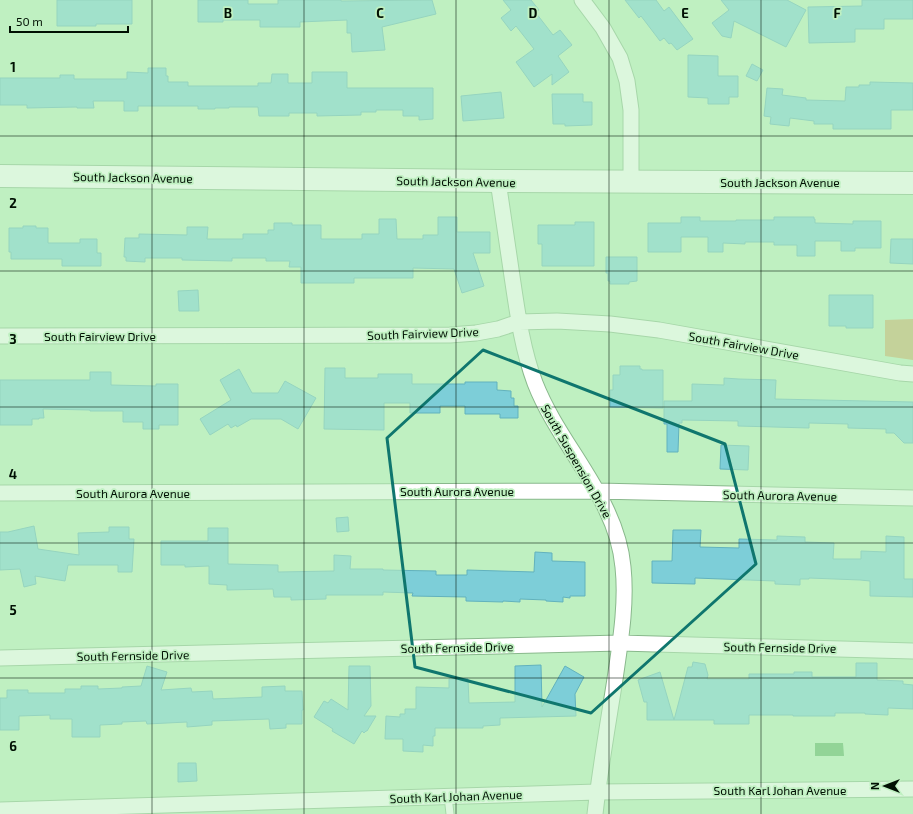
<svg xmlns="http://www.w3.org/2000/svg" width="913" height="814" viewBox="0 0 913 814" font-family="'Exo 2',sans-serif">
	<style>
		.green { fill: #cbad6b }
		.water { fill: #5cb165 }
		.building { fill: #7dced8; stroke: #62b2bd }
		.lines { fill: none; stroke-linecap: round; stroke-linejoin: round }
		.service-casing { stroke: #89b88c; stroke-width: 9 }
		.minor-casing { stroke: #89b88c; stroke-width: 17 }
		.primary-casing { stroke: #89b88c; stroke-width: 24 }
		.service { stroke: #fff; stroke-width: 7 }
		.minor { stroke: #fff; stroke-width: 15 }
		.primary { stroke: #fff; stroke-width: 22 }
		.marked { fill: none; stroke: #0f766e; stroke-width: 3; stroke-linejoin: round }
		.grid { fill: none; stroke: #011003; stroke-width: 1; stroke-opacity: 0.55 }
		.labels { text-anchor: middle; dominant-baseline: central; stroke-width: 3.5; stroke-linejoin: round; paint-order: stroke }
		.street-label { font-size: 12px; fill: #011003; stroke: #bff0c1 }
		.grid-label { font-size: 13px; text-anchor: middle; font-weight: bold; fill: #011003; stroke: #bff0c1; stroke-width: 3.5; stroke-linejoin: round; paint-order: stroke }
	</style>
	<rect width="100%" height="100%" fill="#bff0c1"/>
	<path class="green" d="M913 319V360L885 356V320Z"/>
	<path class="water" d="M815 743H843L844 756H815Z"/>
	<path class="building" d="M57 0H132V24H96V26H57Z
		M198 0H248V4H278V0H341V1L432 0 436 14 382 27 385 50 352 52 351 33H347V20L300 22V27H260V20H223V22H198Z
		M503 0H531L539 10 536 13 553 35 560 30 572 45 558 56 569 72 552 85V74L534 87 516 62 534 49 516 26 511 31 501 18 511 10Z
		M625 0H656L664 11 669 7 693 39 677 50 671 43 669 44 664 38 660 41 641 16 639 18Z
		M721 0H787L806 10 786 47 734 21 731 38 722 36 712 23 729 10Z
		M862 0H913V19H884V29H855V42L809 43 808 7 862 6Z
		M688 55 718 56V76H738V97H729V104H708V98L688 97Z
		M752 64 763 70 757 81 746 76Z
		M148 68H166V76H168V82H188V86H258V83H271L272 74H288V83H312V72H347V88H433V119L419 120V116H403V110H376V112H361V115L317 116V113H289V116H259L258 107H229V108H215V109H198V106H138V111H124V101H93L94 108H77V107L27 108V105H0V78H60V75H74V79H127V72L148 73Z
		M870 82 913 83V110H891V129H833V124H814V121L790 118 789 126 770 124 771 117 764 116 767 88 783 89 782 95 806 98V100L845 101 846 87H859V85H870Z
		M501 92 504 118 463 121 461 96Z
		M552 94H583V102H592V125L565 126V124H553Z
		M438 217H457V232H490V253H473L484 286 462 293 454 269 413 268V278H354V283H301V267H289L290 261H266V258H232V261L182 260V258H145V262L126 261V257H124L125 238H139V234L187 235V227H208L207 239H243V234H268V230H274V223H292V225H321V239H362V234H379V219H396L397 239H423V235H438Z
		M681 217H700V221H736V220H774V217H814V219H815V223L853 224V221H881V248H855V251H841V241H815V256H797V245H774V242H745V244L723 243V252H708V237H681V252H648V223H681Z
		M575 222H594V266H542V244H538V225H575Z
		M23 226H36V228H48V243H80V239H97V253H101V266H62V259H11V252H9V228H23Z
		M891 239H913V264L890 263Z
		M606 257H637V281L629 282V284H610V281H608V273H606Z
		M198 290 199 311H179L178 291Z
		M829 295H873V328H846V326H829Z
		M620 366H640V369H642V370H663V408L610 407V390H613V375H620Z
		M325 368H345V378H378V374H412V384H465V382H497V390L511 391V398H514V406H518V418H500V414H465V406H440V413H410V403H384V430L324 429Z
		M239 369 252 393H278L285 381 316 398 298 429 281 419H251L237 427 236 425 231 428 228 424 210 435 200 419 231 400 220 380Z
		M90 372H111V385L156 386V384H178V425H159V429H143V422H123V411H90V410L43 409 44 418H39V419H32V425H0V380H90Z
		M724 378 739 379 776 380 775 399 913 402V443H904L894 433H886V429L848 428V424L809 423V428L738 426V421L682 420V423H679L678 452H667V424H664V401H692V384L724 385Z
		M721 445 749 446 748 470 720 469Z
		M348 517 349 531 337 532 336 518Z
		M34 526 38 549 79 555 78 533 109 532V527H129V539H134L132 572H118V565H68L65 581 35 576 36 584 24 587 20 569 0 570V532H8Z
		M208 528H228V564L278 565V572L334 571V555L351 556 350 569H383V570L436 571V575H467V570L534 572 535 552 552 553V561L585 562V596H570V598L563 597V602L546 601V600L520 599V602L503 601V602L466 601V597L412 596 413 593 383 592V595H326V599L291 600V597H274L273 589 227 590V585L209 584V566L185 567V565H161V541H208Z
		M673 530H701L700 547 739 548V539L777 540V536L805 537V542L834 543 833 559H861V551L886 552V536L904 537V579H913V597L870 596V581L860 580 809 578V579H800V585L775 584V581L695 578V584L652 583V561H672Z
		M693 662 705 664 708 675 707 679H749V674H794V672H812V677H856V663H877V680L903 681V684L913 685V709L888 708V715L865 714V713H835V716H793V715H749V724H714V720H647V702H644L638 680 660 672 674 720 688 667H692Z
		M541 665 542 707 565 666 584 677 575 694 576 716 500 718V725L483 726V728H435V736H433V746L423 745V752L403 751V739H385L386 716 400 717V714H405V709H416V687L449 688V679H468L469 703 515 702V666Z
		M147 666 167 672 161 690 191 688 192 692 212 691 213 699 262 697V687L285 686V691H302L303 710H302V724H286V728L270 729 269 719 212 721V725L187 727V722L147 724 146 721 122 722V724L100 725V737H72V719H50V715L19 716V730H0V698H7V690H28V693H65V689H81V686H98V689L122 688V687L141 686Z
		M349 666H370L371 706 364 716H376L367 731H366L364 733 362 731 354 744 332 731 333 729 314 717 324 701 328 703 331 699 348 710Z
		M178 763H196L197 781 178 782Z"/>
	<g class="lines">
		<g class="service-casing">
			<path id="service" d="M448 796 450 814"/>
		</g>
		<g class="minor-casing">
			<path id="minor" d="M582 0 603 28 620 58 627 81 631 110V182
				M498 181C503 215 508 249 513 283 518 317 523 351 535 383 560 447 617 498 623 567 627 604 620 644 615 679 608 724 600 769 595 814
				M0 336 450 335 476 333 498 329 519 322 557 321 610 324 659 330 900 373 913 374
				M0 493 597 491 913 498
				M0 658 620 643 913 651
				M0 810 597 792 913 789"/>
		</g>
		<g class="primary-casing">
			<path id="primary" d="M0 176 498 181 913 183"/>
		</g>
		<use href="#service" class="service"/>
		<use href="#minor" class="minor"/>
		<use href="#primary" class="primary"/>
	</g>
	<path d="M0 0H913V814H0ZM483 350 725 444 756 564 591 713 415 667 387 438Z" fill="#bff0c1" fill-opacity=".55" fill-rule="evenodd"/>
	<path class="marked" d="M483 350 725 444 756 564 591 713 415 667 387 438Z"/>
	<path class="grid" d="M152 0V814M304 0V814M456 0V814M609 0V814M761 0V814M0 136H913M0 271H913M0 407H913M0 543H913M0 678H913"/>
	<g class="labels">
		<g class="street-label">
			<text transform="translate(133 177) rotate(1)">South Jackson Avenue</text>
			<text transform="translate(456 181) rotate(1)">South Jackson Avenue</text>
			<text x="780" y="182">South Jackson Avenue</text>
			<text transform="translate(423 333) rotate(-2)">South Fairview Drive</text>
			<text x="100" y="336">South Fairview Drive</text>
			<text transform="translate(744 345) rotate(10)">South Fairview Drive</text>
			<text transform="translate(577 461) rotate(60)">South Suspension Drive</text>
			<text x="457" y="491">South Aurora Avenue</text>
			<text x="133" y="493">South Aurora Avenue</text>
			<text transform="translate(780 495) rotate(1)">South Aurora Avenue</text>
			<text transform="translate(457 647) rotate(-1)">South Fernside Drive</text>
			<text transform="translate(780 647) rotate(1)">South Fernside Drive</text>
			<text transform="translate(133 655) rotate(-1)">South Fernside Drive</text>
			<text x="780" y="790">South Karl Johan Avenue</text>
			<text transform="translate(456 796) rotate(-2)">South Karl Johan Avenue</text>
		</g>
	</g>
	<g class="grid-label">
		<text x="228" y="18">B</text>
		<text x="380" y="18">C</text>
		<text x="533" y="18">D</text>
		<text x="685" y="18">E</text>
		<text x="837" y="18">F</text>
		<text x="13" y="72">1</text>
		<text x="13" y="208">2</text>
		<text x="13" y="344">3</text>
		<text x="13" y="479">4</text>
		<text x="13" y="615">5</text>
		<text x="13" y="751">6</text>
	</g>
	<g transform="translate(885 786) rotate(270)" stroke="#bff0c1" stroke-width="3" paint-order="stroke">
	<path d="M0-3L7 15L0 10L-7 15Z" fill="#011003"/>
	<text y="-6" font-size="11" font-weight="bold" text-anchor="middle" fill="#011003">N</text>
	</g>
	<path d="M10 26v6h118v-6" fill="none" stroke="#011003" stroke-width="2"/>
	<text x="16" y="26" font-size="12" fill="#011003" stroke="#bff0c1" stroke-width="3" paint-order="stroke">50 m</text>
</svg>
